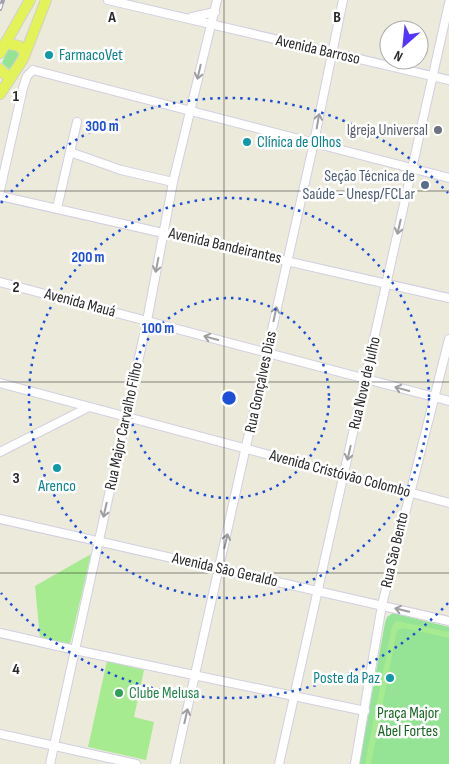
<svg xmlns="http://www.w3.org/2000/svg" width="449" height="764" viewBox="0 0 449 764" font-family="'Sofia Sans Condensed',sans-serif">
	<style>
		.green { fill: #95e495 }
		.pitch { fill: #a6eb90 }
		.lines { fill: none; stroke-linecap: round; stroke-linejoin: round }
		.minor-casing { stroke: #d2cfe2; stroke-width: 10 }
		.major-casing { stroke: #d0d0d0; stroke-width: 12 }
		.minor { stroke: #fff; stroke-width: 8 }
		.major { stroke: #e3f357; stroke-width: 10 }
		.rail-casing { stroke: #a19db4; stroke-width: 4 }
		.rail { stroke: #fff; stroke-width: 2; stroke-dasharray: 5.5; stroke-linecap: butt }
		.oneway { stroke: #9f9f9f }
		.grid { fill: none; stroke: #292929; stroke-width: 1; stroke-opacity: 0.55 }
		.ring { fill: none; stroke: #1d4ed8; stroke-width: 2.5; stroke-dasharray: 2.5 5 }
		.culture-dot { fill: #0f9aa8; stroke: #fff; stroke-width: 2 }
		.worship-dot { fill: #6b7280; stroke: #fff; stroke-width: 2 }
		.service-dot { fill: #5c6f8a; stroke: #fff; stroke-width: 2 }
		.leisure-dot { fill: #2e9e5b; stroke: #fff; stroke-width: 2 }
		.labels { text-anchor: middle; dominant-baseline: central; stroke-width: 5; stroke-linejoin: round; paint-order: stroke }
		.street-label { font-size: 16px; fill: #292929; stroke: #fff }
		.culture-label { font-size: 16px; fill: #0d838f; stroke: #fff; text-anchor: start }
		.worship-label { font-size: 16px; fill: #5b616d; stroke: #fff; text-anchor: end }
		.service-label { font-size: 16px; fill: #4e5e75; stroke: #fff; text-anchor: end }
		.leisure-label { font-size: 16px; fill: #27864d; stroke: #fff; text-anchor: start }
		.park-label { font-size: 16px; fill: #186622; stroke: #fff }
		.grid-label { font-size: 16px; text-anchor: middle; font-weight: bold; fill: #292929; stroke: #fff; stroke-width: 5; stroke-linejoin: round; paint-order: stroke }
		.centre { fill: #1d4ed8; stroke: #fff; stroke-width: 2.5 }
		.ring-label { font-size: 15px; text-anchor: middle; font-weight: bold; fill: #1d4ed8; stroke: #fff; stroke-width: 5; stroke-linejoin: round; paint-order: stroke }
	</style>
	<rect width="100%" height="100%" fill="#eceada"/>
	<path class="green" d="M8 49 18 51 19 54 12 68 9 69 2 63Z
		M393 613 449 627V764H359L385 623 387 617Z"/>
	<path class="pitch" d="M91 554 70 644 40 638 35 586Z
		M397 621 449 632V638L404 628 397 630 371 764H365L392 626Z
		M107 661 144 670 134 717 154 722 146 760 88 747Z"/>
	<g class="lines">
		<g class="minor-casing">
			<path id="minor" d="M108 0 449 80
				M192 17 215 12
				M33 70 449 178
				M70 152 121 170 173 182
				M0 190 23 88 27 76 33 70
				M0 196 449 298
				M57 208 77 122
				M0 282 449 401
				M0 383 449 503
				M0 452 87 408
				M0 519 449 621
				M0 633 75 650 365 711
				M0 734 136 764
				M50 764 147 321 173 182 217 0
				M175 764 314 142 343 0
				M279 764 449 3
				M355 764 382 605 449 339"/>
		</g>
		<g class="major-casing">
			<path id="major" d="M5 43 19 46 25 52
				M0 53 30 0
				M0 69 10 79
				M0 94 23 59 46 0"/>
		</g>
		<use href="#minor" class="minor"/>
		<use href="#major" class="major"/>
		<g class="rail-casing">
			<path id="rail" d="M0 9 3 0"/>
		</g>
		<use href="#rail" class="rail"/>
	</g>
	<defs><path id="oneway-shaft" d="M-6 0H5M1.5-3L5.5 0L1.5 3" fill="none" stroke-width="1.6" stroke-linecap="round" stroke-linejoin="round" transform="scale(1.25)"/></defs>
	<g class="oneway">
		<use href="#oneway-shaft" transform="translate(199 72) rotate(103)"/>
		<use href="#oneway-shaft" transform="translate(318 121) rotate(-80)"/>
		<use href="#oneway-shaft" transform="translate(399 227) rotate(103)"/>
		<use href="#oneway-shaft" transform="translate(157 265) rotate(101)"/>
		<use href="#oneway-shaft" transform="translate(275 314) rotate(-78)"/>
		<use href="#oneway-shaft" transform="translate(211 338) rotate(-165)"/>
		<use href="#oneway-shaft" transform="translate(402 389) rotate(-165)"/>
		<use href="#oneway-shaft" transform="translate(349 453) rotate(103)"/>
		<use href="#oneway-shaft" transform="translate(105 510) rotate(103)"/>
		<use href="#oneway-shaft" transform="translate(226 541) rotate(-77)"/>
		<use href="#oneway-shaft" transform="translate(402 610) rotate(-166)"/>
		<use href="#oneway-shaft" transform="translate(186 716) rotate(-77)"/>
	</g>
	<path class="grid" d="M224 0V764M0 191H449M0 382H449M0 573H449"/>
	<g class="ring">
		<circle cx="229" cy="398" r="100"/>
		<circle cx="229" cy="398" r="200"/>
		<path d="M448 603A300 300 0 0 1 1 593M1 203A300 300 0 0 1 448 193"/>
	</g>
	<g class="culture-dot">
		<circle cx="49" cy="55" r="5"/>
		<circle cx="247" cy="142" r="5"/>
		<circle cx="57" cy="468" r="5"/>
		<circle cx="390" cy="678" r="5"/>
	</g>
	<circle class="worship-dot" cx="438" cy="130" r="5"/>
	<circle class="service-dot" cx="425" cy="185" r="5"/>
	<circle class="leisure-dot" cx="119" cy="693" r="5"/>
	<g class="labels">
		<g class="street-label">
			<text transform="translate(318 50) rotate(13)">Avenida Barroso</text>
			<text transform="translate(225 246) rotate(13)">Avenida Bandeirantes</text>
			<text transform="translate(80 303) rotate(15)">Avenida Mauá</text>
			<text transform="translate(261 382) rotate(-78)">Rua Gonçalves Dias</text>
			<text transform="translate(365 383) rotate(-77)">Rua Nove de Julho</text>
			<text transform="translate(124 426) rotate(-78)">Rua Major Carvalho Filho</text>
			<text transform="translate(340 474) rotate(15)">Avenida Cristóvão Colombo</text>
			<text transform="translate(395 550) rotate(-77)">Rua São Bento</text>
			<text transform="translate(225 570) rotate(13)">Avenida São Geraldo</text>
		</g>
		<g class="culture-label">
			<text x="59" y="55">FarmacoVet</text>
			<text x="257" y="142">Clínica de Olhos</text>
			<text x="57" y="486" text-anchor="middle">Arenco</text>
			<text x="380" y="678" text-anchor="end">Poste da Paz</text>
		</g>
		<g class="worship-label">
			<text x="428" y="130">Igreja Universal</text>
		</g>
		<g class="service-label">
			<text x="415" y="176">Seção Técnica de<tspan x="415" dy="18">Saúde - Unesp/FCLar</tspan></text>
		</g>
		<g class="leisure-label">
			<text x="129" y="693">Clube Melusa</text>
		</g>
		<g class="park-label">
			<text x="408" y="713">Praça Major<tspan x="408" dy="18">Abel Fortes</tspan></text>
		</g>
	</g>
	<g class="grid-label">
		<text x="112" y="22">A</text>
		<text x="337" y="22">B</text>
		<text x="16" y="101">1</text>
		<text x="16" y="292">2</text>
		<text x="16" y="483">3</text>
		<text x="16" y="674">4</text>
	</g>
	<circle cx="229" cy="398" r="8" class="centre"/>
	<g class="ring-label">
		<text x="102" y="131">300 m</text>
		<text x="88" y="262">200 m</text>
		<text x="158" y="333">100 m</text>
	</g>
	<g transform="translate(404 45) rotate(207)"><circle r="24" fill="#ffffff" stroke="#a9a9a9"/>
	<path d="M0-4L9 19L0 12L-9 19Z" fill="#5435fd"/>
	<text y="-8" font-size="14" font-weight="bold" text-anchor="middle" fill="#292929">N</text>
	</g>
</svg>
